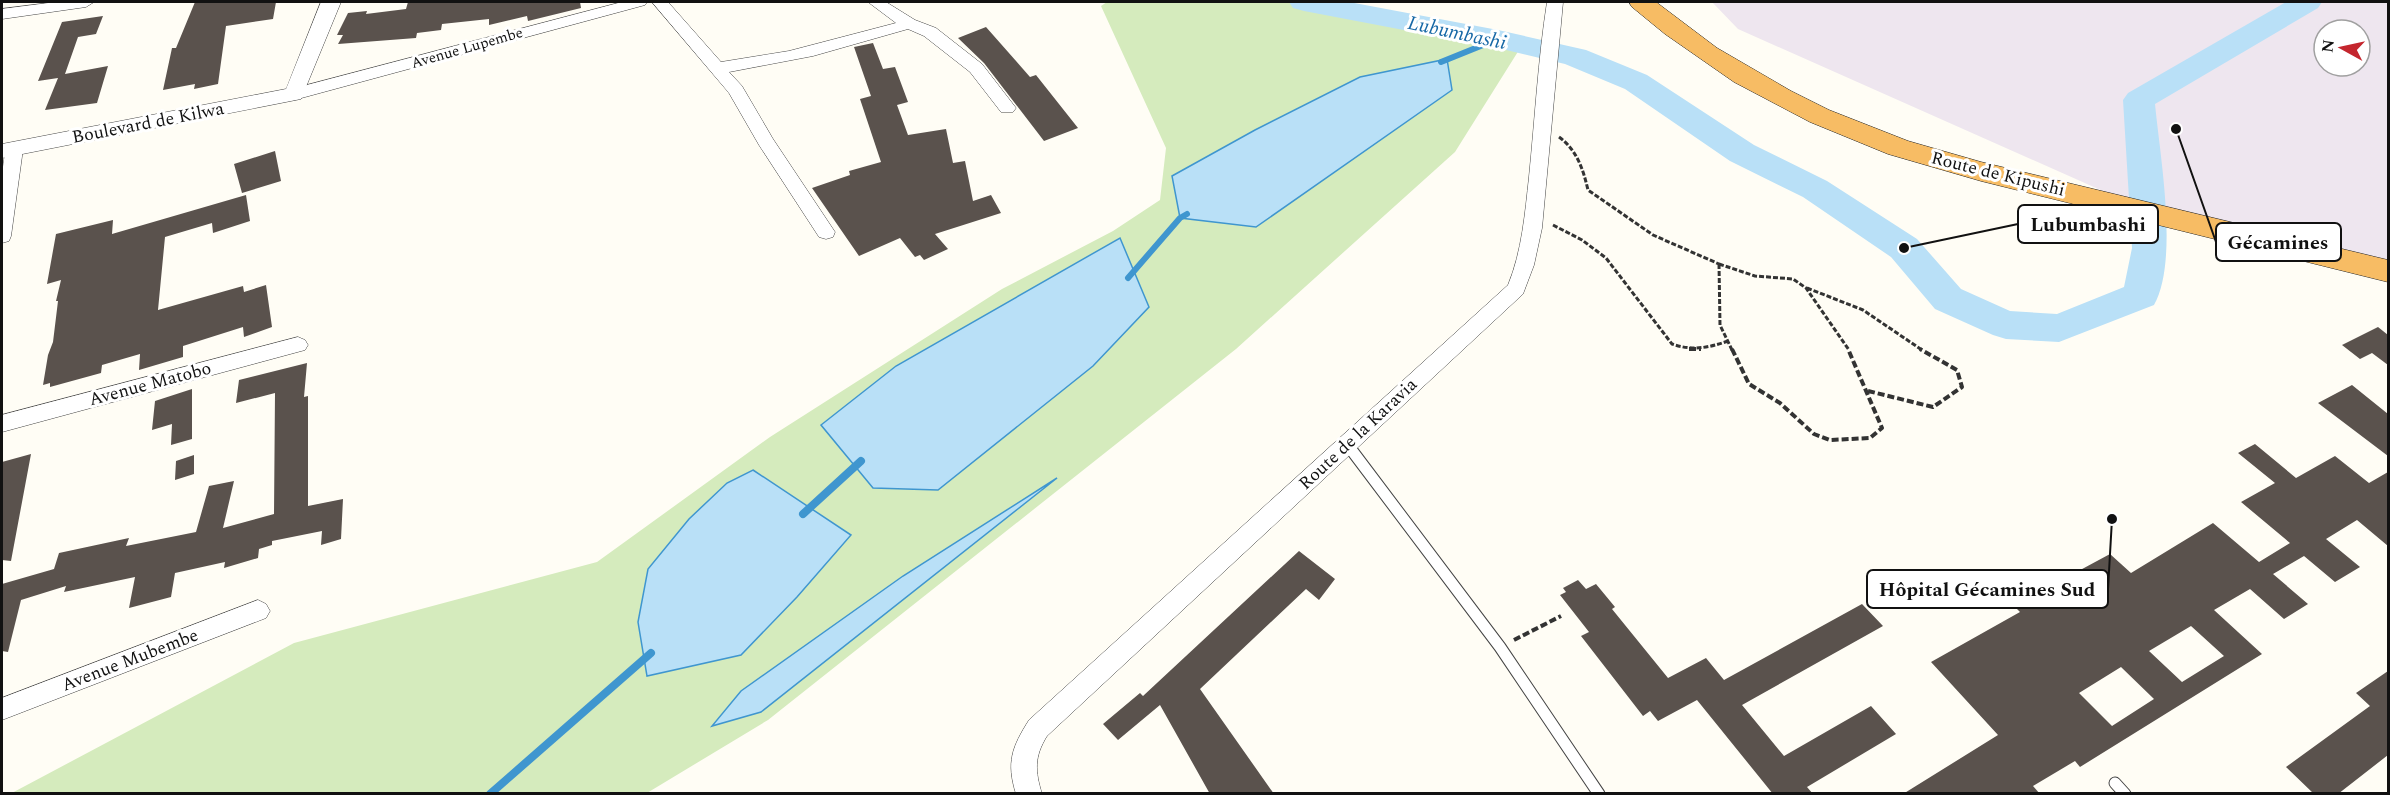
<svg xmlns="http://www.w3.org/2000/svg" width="2390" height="795" viewBox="0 0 2390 795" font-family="Spectral,serif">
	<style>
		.industrial { fill: #eee6ef; fill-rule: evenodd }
		.green { fill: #d5ebbd }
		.water { fill: #b9e0f7; stroke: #3f96cf; stroke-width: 1.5 }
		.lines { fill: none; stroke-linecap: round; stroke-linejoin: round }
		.stream-far1 { stroke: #3f96cf; stroke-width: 6 }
		.stream { stroke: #3f96cf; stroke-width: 8 }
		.river { fill: #b9e0f7; fill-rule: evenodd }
		.building { fill: #5a524d; fill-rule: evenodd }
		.service-casing { stroke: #444; stroke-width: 13 }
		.minor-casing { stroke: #444; stroke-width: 1 }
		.tertiary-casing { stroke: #444; stroke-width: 1 }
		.trunk-casing { stroke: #222; stroke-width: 1 }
		.path-far1 { stroke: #333; stroke-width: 3; stroke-dasharray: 5 2; stroke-linecap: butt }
		.path { stroke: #333; stroke-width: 4; stroke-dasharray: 7 3; stroke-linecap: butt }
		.service { stroke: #fff; stroke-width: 11 }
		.minor { fill: #fff; fill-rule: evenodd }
		.tertiary { fill: #fff; fill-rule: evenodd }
		.trunk { fill: #f7bc64; fill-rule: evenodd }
		.labels { text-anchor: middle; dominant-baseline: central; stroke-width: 6; stroke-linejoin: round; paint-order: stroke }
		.far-street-label { font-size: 15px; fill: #111; stroke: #fff }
		.street-label { font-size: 18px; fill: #111; stroke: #fff }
		.water-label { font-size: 20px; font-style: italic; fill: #1768a6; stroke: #fff }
		.leader { fill: none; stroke: #111; stroke-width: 2 }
		.callout-dot { fill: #111; stroke: #fff; stroke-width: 2 }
		.callout { fill: #fff; stroke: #111; stroke-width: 2 }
		.callout-label { font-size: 20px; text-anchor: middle; font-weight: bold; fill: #111 }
	</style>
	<rect width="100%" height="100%" fill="#fffdf5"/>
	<path class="industrial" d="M1712 2H2388V262L2105 192 1738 29ZM2324 30H2360V66H2324Z"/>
	<path class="green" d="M1107 2H1297L1420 24 1519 50 1455 152 1236 349 768 720 647 793 10 794 294 643 597 562 770 437 1002 289 1113 231 1160 200 1166 148 1101 6Z"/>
	<path class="water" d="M1447 59 1452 90 1256 227 1180 218 1172 176 1255 130 1360 77Z
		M1120 238 1149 307 1093 366 938 490 873 488 821 425 896 366Z
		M753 470 851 535 797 597 741 655 647 676 638 622 648 569 689 519 727 483Z
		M1057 478 761 712 712 726 741 691 903 576Z"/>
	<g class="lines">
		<path class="stream-far1" d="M1441 62 1498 39
			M1128 278 1180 218 1187 214"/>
		<path class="stream" d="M803 514 861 461
			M490 794 651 653"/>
		<path class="river" d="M1289 2H1349L1498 30 1586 50 1647 75 1754 145 1827 181 1917 239 1961 289 2010 311 2057 314 2124 287 2132 248 2123 100 2128 93 2286 2H2322L2318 8 2155 104C2160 156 2179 261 2154 305L2059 342 2006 339 1993 335 1935 309 1891 257 1803 197 1730 161 1625 89 1565 64 1498 48 1304 11 1293 8Z"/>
	</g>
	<path class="building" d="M195 2H276L273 19 226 26 218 84 194 89 195 84 163 90 172 48H176Z
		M408 2H580L581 8 528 21 527 16 489 25V19L442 24 441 30 417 33 416 38 338 44 343 35H337L348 13 367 11 366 14 406 9Z
		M103 16 96 34 78 37 65 74 108 66 97 103 45 110 58 78 38 81 62 22Z
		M986 27 1030 77 1036 75 1078 128 1044 141 984 63 958 38Z
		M873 43 883 69 895 67 908 102 897 105 908 135 946 129 953 163 965 161 973 201 991 195 1001 213 935 234 948 249 924 260 920 255 915 257 900 238 859 256 812 188 850 175 849 171 881 162 860 99 871 96 854 47Z
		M275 151 281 181 242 193 234 164Z
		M246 195 250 221 213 233 212 223 165 237 158 310 243 286 244 292 266 285 272 327 244 337 243 327 183 346V357L139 370 140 354 102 365 101 373 50 387V383L43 385 48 355 53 342 58 301H56L61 280 47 284 56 234 113 220 112 234Z
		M2378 327 2388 335V365L2372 353 2360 359 2342 345Z
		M307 363 304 397 308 396V506L343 499 341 539 321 545 322 531 272 541V545L259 549 258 558 224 568 225 562 175 573 171 597 129 608 135 577 64 592 66 586 21 600 8 652 2 651V584L54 569 59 553 129 538 126 546 196 532 209 486 234 481 223 528 274 514 275 393 236 403 239 380Z
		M2352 385 2388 414V456L2318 403Z
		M192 389V439L171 445 172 424 152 430 155 401Z
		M2255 444 2296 478 2335 456 2369 483 2388 472V546L2357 520 2326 539 2360 567 2335 582 2304 556 2273 574 2308 604 2284 619 2250 589 2214 610 2262 654 2080 767 2075 761 2033 786 2040 794H1903L1998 735 1931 662 2020 612 2002 594 2018 585 2030 597 2110 554 2131 573 2213 523 2259 562 2290 543 2241 502 2275 483 2238 453ZM2191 626 2224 656 2182 682 2149 651ZM2121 667 2154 699 2112 726 2079 693Z
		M31 454 11 561 2 560V462Z
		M194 455V474L175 480 176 461Z
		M1299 551 1335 579 1319 600 1306 589 1200 689 1274 794H1210L1160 705 1118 740 1103 724 1140 693 1143 696Z
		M1578 580 1586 589 1596 584 1615 607 1612 609 1668 678 1706 658 1724 680 1862 604 1883 626 1742 705 1784 756 1871 706 1896 734 1807 787 1813 794H1773L1697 700 1658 721 1650 711 1643 716 1581 636 1589 632 1560 595 1566 592 1563 588Z
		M2388 671V755L2338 794H2314L2286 767 2370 706 2356 693Z"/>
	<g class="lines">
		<g class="service-casing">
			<path id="service" d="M1347 444 1500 647 1599 794
				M2115 783 2125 794"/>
		</g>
		<g class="minor-casing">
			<path id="minor" d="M56 2H94L86 7 2 19V9Z
				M622 2H647L645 5 294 100 288 98 285 94 288 90Z
				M652 2H668L721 62 789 51 896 23 868 2H886L915 20 936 28 982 64 1016 108 1013 112H1001L970 72 924 36 908 29 813 56 729 72 742 86 773 139 835 232 833 237 826 239 819 237 759 145 729 93Z
				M1547 2H1563L1542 228 1534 265 1523 294 1047 736C1034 757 1035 771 1042 794H1016C1006 762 1012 747 1029 720L1508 285C1522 251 1525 213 1529 177 1535 118 1538 60 1547 2Z
				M14 143 20 145 23 149 11 236 9 241 2 243C0 224 0 160 8 145Z
				M298 337 305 340 308 345 305 350 2 432V415Z
				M258 600 266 604 270 611 266 618 2 720V698Z"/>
		</g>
		<g class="tertiary-casing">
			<path id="tertiary" d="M321 2H341L301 99 2 158V144L286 89Z"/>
		</g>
		<g class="trunk-casing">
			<path id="trunk" d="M1629 2H1656L1717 48 1791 91 1829 110 1908 141 1981 162 2388 260V282L1981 181 1888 154 1810 122 1734 82 1665 34 1632 7Z"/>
		</g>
		<path class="path-far1" d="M1559 137C1577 150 1583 169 1588 190L1653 235 1719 264
			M1553 225 1582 240 1606 258 1672 344C1692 351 1708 348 1728 341
			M1719 264 1755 276 1793 279 1806 288 1849 350
			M1719 264 1720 325 1732 350
			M1807 288 1863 310 1922 350"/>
		<path class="path" d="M1689 349H1701
			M1732 349 1749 384 1780 403 1814 434 1830 440 1870 438 1882 428 1848 349
			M1868 391 1933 407 1962 387 1957 370 1920 349
			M1514 640 1561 616"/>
		<use href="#service" class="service"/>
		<use href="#minor" class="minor"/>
		<use href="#tertiary" class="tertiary"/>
		<use href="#trunk" class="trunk"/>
	</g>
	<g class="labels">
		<g class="far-street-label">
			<text transform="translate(467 48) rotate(-16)">Avenue Lupembe</text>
		</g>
		<g class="street-label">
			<text transform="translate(148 123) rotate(-11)">Boulevard de Kilwa</text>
			<text transform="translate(1998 174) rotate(14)">Route de Kipushi</text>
			<text transform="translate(150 384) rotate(-15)">Avenue Matobo</text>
			<text transform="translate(1358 434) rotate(-43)">Route de la Karavia</text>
			<text transform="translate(130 660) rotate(-21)">Avenue Mubembe</text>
		</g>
		<g class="water-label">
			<text transform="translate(1457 33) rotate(12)">Lubumbashi</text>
		</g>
	</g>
	<path class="leader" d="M1904 248L2018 224M2176 129L2216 242M2112 519L2108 589"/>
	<g class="callout-dot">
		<circle cx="1904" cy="248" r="6"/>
		<circle cx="2176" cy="129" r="6"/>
		<circle cx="2112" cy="519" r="6"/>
	</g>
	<g class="callout">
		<rect x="2018" y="205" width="140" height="38" rx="6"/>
		<rect x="2216" y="223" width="125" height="38" rx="6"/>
		<rect x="1867" y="570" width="241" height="38" rx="6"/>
	</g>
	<g class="callout-label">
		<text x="2088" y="231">Lubumbashi</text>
		<text x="2278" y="249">Gécamines</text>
		<text x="1987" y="596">Hôpital Gécamines Sud</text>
	</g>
	<rect width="2390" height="795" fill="none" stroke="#111111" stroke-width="6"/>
	<g transform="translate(2342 48) rotate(278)"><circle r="28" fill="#ffffff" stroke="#a0a0a0" stroke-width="1.5"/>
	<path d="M0-4.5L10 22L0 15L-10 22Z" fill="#c4262e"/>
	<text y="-9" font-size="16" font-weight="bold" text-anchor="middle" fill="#111111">N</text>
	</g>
</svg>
